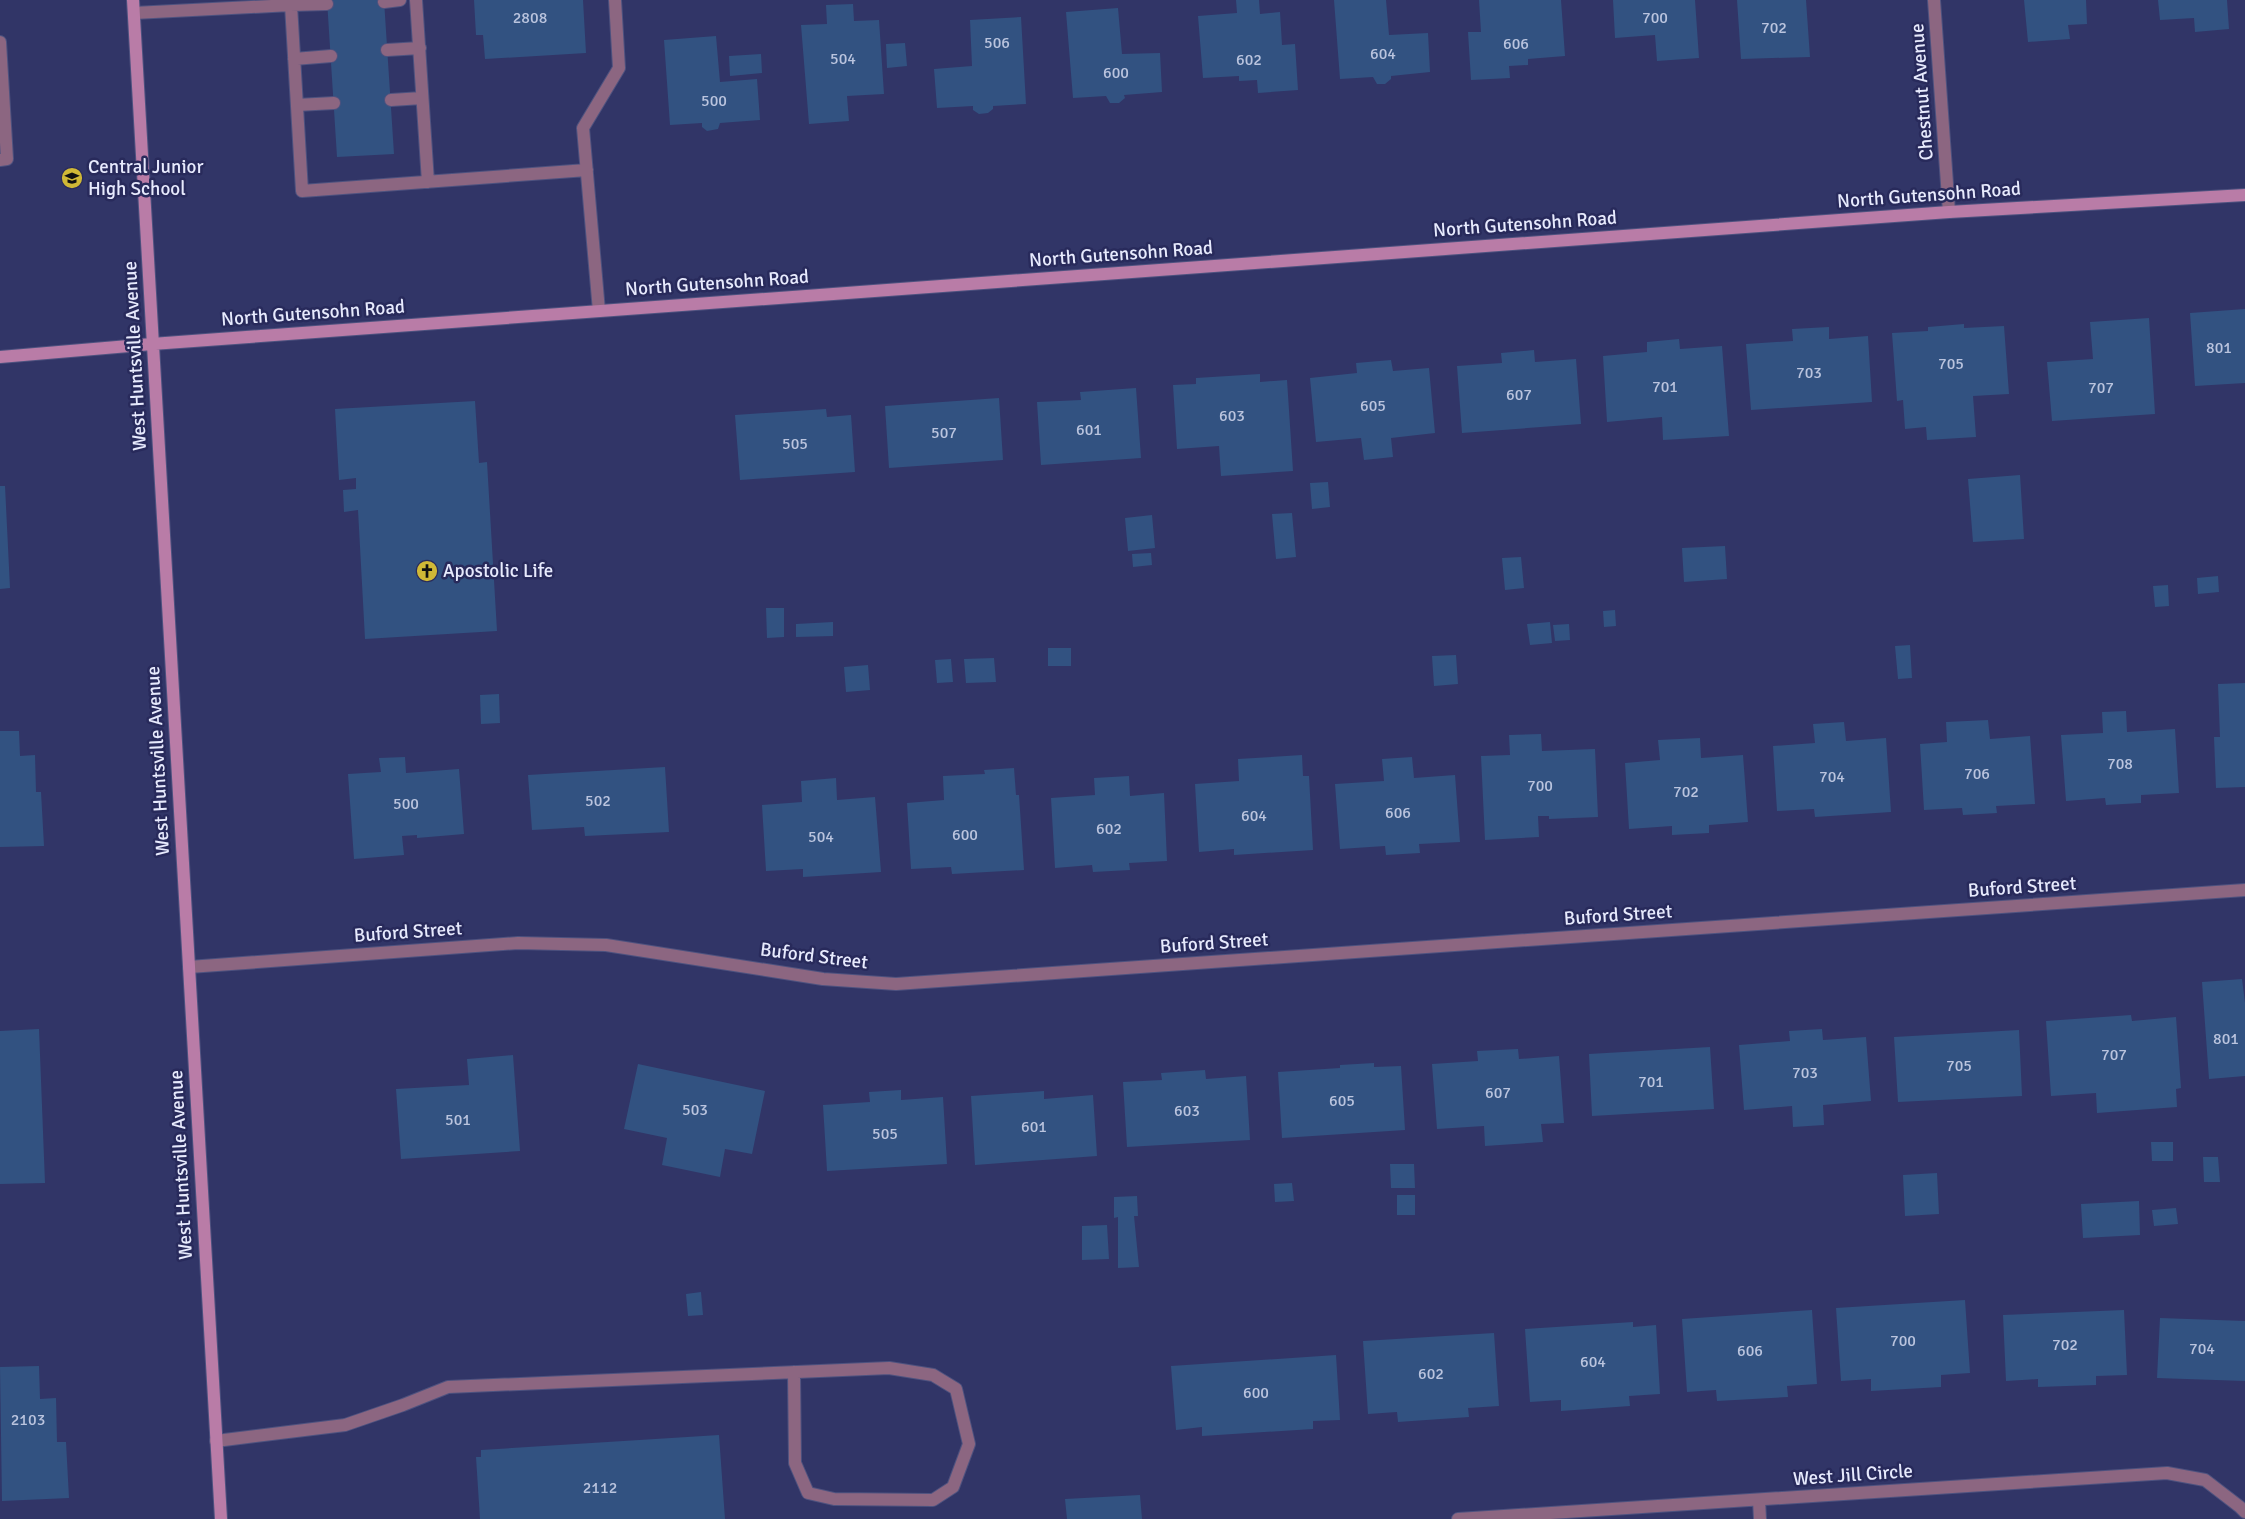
<svg xmlns="http://www.w3.org/2000/svg" width="2245" height="1519" viewBox="0 0 2245 1519" font-family="Signika,sans-serif">
	<style>
		.building { fill: #325281 }
		.lines { fill: none; stroke-linecap: round; stroke-linejoin: round }
		.lane-casing { stroke: #4e527f; stroke-width: 14 }
		.street-casing { stroke: #4e527f; stroke-width: 14 }
		.secondary-casing { stroke: #4e527f; stroke-width: 14 }
		.lane { stroke: #8c6681; stroke-width: 12 }
		.street { stroke: #8c6681; stroke-width: 12 }
		.secondary { stroke: #b97ca7; stroke-width: 12 }
		.labels { text-anchor: middle; dominant-baseline: central; stroke-width: 5; stroke-linejoin: round; paint-order: stroke }
		.number-label { font-size: 16px; fill: #bac4de }
		.street-label { font-size: 19px; fill: #e7eafd; stroke: #282a5b }
		.poi-label { font-size: 19px; fill: #e7eafd; stroke: #282a5b; text-anchor: start }
	</style>
	<rect width="100%" height="100%" fill="#313567"/>
	<path class="building" d="M327 0H384L394 154 337 157Z
		M474 0H583L586 53 485 59 483 35H476Z
		M1236 0H1259L1260 14 1280 12 1282 45 1295 44 1298 90 1258 93 1257 80 1239 81V76L1203 78 1198 16 1237 13Z
		M1334 0H1386L1389 35 1428 33 1430 72 1391 76V79L1385 84H1377L1373 77 1340 79Z
		M1479 0H1561L1565 56 1528 59V65L1509 66 1510 78 1471 80 1468 32H1481Z
		M1613 0H1695L1699 58 1657 61 1655 35 1615 38Z
		M1737 0H1806L1810 57 1741 59Z
		M2024 0H2086L2087 24 2068 25 2070 39 2028 42Z
		M2158 0H2227L2229 29 2195 32 2194 18 2160 20Z
		M853 4 854 21 879 20 884 94 847 96 849 121 809 124 801 25 827 24 826 5Z
		M1118 8 1122 54 1160 53 1162 92 1124 95 1125 98 1119 103H1110L1106 96 1073 98 1066 12Z
		M1021 17 1026 104 993 106V109L988 113 979 114 973 110V106L937 108 934 69 972 66 970 20Z
		M716 36 720 82 757 79 760 120 720 123 718 129 707 131 702 127V123L670 125 664 40Z
		M905 43 907 66 887 68 886 44Z
		M761 54 762 73 730 76 729 56Z
		M2245 309V383L2195 386 2190 313Z
		M2149 318 2155 414 2052 421 2047 362 2093 359 2090 322Z
		M1964 324V328L2004 326 2009 394 1973 396 1976 437 1927 440 1926 427 1905 429 1903 400 1897 401 1892 333 1928 331V327Z
		M1829 327V339L1868 336 1872 402 1751 410 1746 344 1793 341 1792 329Z
		M1679 339 1680 349 1722 346 1729 436 1663 440 1662 417 1607 422 1603 356 1647 352V342Z
		M1534 350 1535 362 1576 359 1581 424 1462 433 1457 366 1502 363 1501 353Z
		M1391 360 1393 371 1429 368 1435 433 1391 438 1393 457 1364 460 1361 438 1316 442 1310 378 1357 373 1356 363Z
		M1260 374V382L1287 380 1293 471 1221 476 1219 446 1177 449 1173 385 1196 384V378Z
		M1136 388 1141 458 1041 465 1037 402 1081 400 1080 392Z
		M999 398 1003 460 889 468 885 406Z
		M475 401 479 463 487 462 497 631 365 639 358 510 344 512 343 490 356 489V478L339 480 335 409Z
		M826 409 827 417 851 415 855 472 740 480 735 415Z
		M2020 475 2024 539 1973 542 1968 479Z
		M1328 482 1330 507 1312 509 1310 483Z
		M0 486H5L10 588 0 589Z
		M1292 513 1296 557 1276 559 1272 514Z
		M1152 515 1155 548 1128 551 1125 518Z
		M1725 546 1727 579 1684 582 1682 548Z
		M1151 553 1152 565 1133 567 1132 554Z
		M1521 557 1524 588 1505 590 1502 558Z
		M2218 576 2219 592 2198 594 2197 578Z
		M2168 585 2169 606 2155 607 2153 586Z
		M766 608H784V637L767 638Z
		M1615 610 1616 626 1604 627 1603 611Z
		M833 622V636L796 637V624Z
		M1550 622 1552 643 1530 645 1527 624Z
		M1569 624 1570 640 1555 641 1553 625Z
		M1910 645 1912 678 1898 679 1895 646Z
		M1048 648H1071V666H1048Z
		M1456 655 1458 684 1434 686 1432 656Z
		M994 658 996 682 966 683 964 659Z
		M951 659 953 682 937 683 935 660Z
		M868 665 870 690 846 692 844 667Z
		M2245 683V787L2216 788 2214 737H2220L2218 684Z
		M499 694 500 723 481 724 480 695Z
		M2126 711 2127 732 2175 729 2179 793 2141 795V803L2106 805 2105 798 2066 801 2061 735 2103 733 2102 712Z
		M1988 720 1990 739 2030 736 2035 804 1996 806 1997 813 1963 815 1962 808 1924 810 1920 744 1947 742 1946 722Z
		M1844 722 1846 741 1886 738 1891 812 1815 817 1814 809 1777 811 1773 746 1815 743 1813 724Z
		M0 731H19L20 756 35 755 36 792H41L44 846 0 847Z
		M1541 734 1542 751 1595 749 1598 817 1549 819V816H1538L1539 837 1485 840 1481 756 1510 755 1509 735Z
		M1700 738 1701 758 1743 755 1748 822 1709 825V833L1672 835V826L1629 829 1625 763 1660 760 1658 740Z
		M1302 755 1303 776H1309L1313 850 1234 855V849L1199 852 1195 784 1239 781 1238 759Z
		M405 757 406 773 459 769 464 834 417 838V835L402 836 404 855 354 859 348 774 381 772 379 758Z
		M1412 757 1414 778 1455 775 1460 842 1419 844 1420 853 1386 855 1385 846 1340 849 1335 784 1384 781 1382 759Z
		M665 767 669 832 585 836 584 827 532 830 528 775Z
		M1014 768 1016 795H1019L1024 870 952 874 951 867 911 869 907 803 944 800 943 776 985 774 984 770Z
		M1129 776 1130 796 1164 793 1167 861 1129 863 1130 870 1093 872 1092 865 1055 868 1051 798 1095 795 1094 778Z
		M836 778 837 800 875 797 881 872 803 877V869L766 871 762 805 802 802 801 781Z
		M2242 979 2245 1003V1076L2209 1079 2202 982Z
		M2131 1015 2132 1021 2176 1017 2181 1088 2176 1089 2177 1107 2097 1113 2096 1093 2051 1096 2046 1021Z
		M39 1029 45 1183 0 1184V1031Z
		M1822 1029 1823 1040 1866 1037 1871 1101 1823 1105 1824 1125 1793 1127 1792 1106 1744 1110 1739 1045 1790 1041 1789 1031Z
		M2019 1030 2022 1096 1898 1102 1894 1037Z
		M1710 1047 1714 1109 1592 1116 1589 1054Z
		M1518 1049 1519 1059 1559 1056 1564 1123 1541 1124 1543 1142 1485 1146 1484 1126 1437 1129 1432 1064 1478 1061 1477 1051Z
		M513 1055 520 1151 401 1159 396 1089 469 1085 467 1059Z
		M1374 1063V1067L1401 1066 1405 1130 1282 1138 1278 1072 1340 1068V1065Z
		M638 1064 765 1091 752 1154 725 1149 720 1177 662 1165 667 1138 624 1129Z
		M1205 1070 1206 1079 1246 1076 1250 1140 1127 1147 1123 1082 1162 1080 1161 1073Z
		M901 1090V1100L943 1097 947 1164 827 1171 823 1105 870 1102 869 1092Z
		M1044 1091V1099L1093 1095 1097 1156 975 1165 971 1096Z
		M2151 1142H2173V1161H2152Z
		M2203 1157H2218L2220 1182H2204Z
		M1390 1164H1414L1415 1188H1391Z
		M1937 1173 1939 1214 1905 1216 1903 1175Z
		M1292 1183 1294 1201 1275 1202 1274 1184Z
		M1397 1195H1415V1215H1397Z
		M1137 1196 1138 1216H1134L1139 1267 1118 1268V1217L1114 1218V1197Z
		M2139 1201 2140 1235 2083 1238 2081 1204Z
		M2176 1208 2178 1224 2154 1226 2152 1210Z
		M1107 1225 1109 1259 1082 1260V1226Z
		M701 1292 703 1315 688 1316 686 1294Z
		M1965 1300 1970 1373 1941 1375V1387L1871 1391V1379L1841 1381 1836 1308Z
		M1812 1310 1817 1384 1787 1386 1788 1397 1717 1401 1716 1390 1687 1392 1682 1319Z
		M2124 1310 2127 1375 2096 1376V1385L2038 1387V1379L2006 1381 2003 1315Z
		M2160 1318 2245 1321V1381L2157 1378Z
		M1633 1322V1327L1656 1325 1660 1394 1629 1396 1630 1406 1561 1411V1400L1530 1402 1525 1329Z
		M1494 1333 1499 1406 1468 1408 1469 1417 1398 1422 1397 1412 1368 1414 1363 1341Z
		M1336 1355 1340 1420 1313 1421V1429L1202 1436V1427L1176 1430 1171 1366Z
		M39 1366 40 1399 56 1398 57 1442H66L69 1498 2 1501 0 1367Z
		M719 1435 725 1519H480L476 1457H481V1450Z
		M1140 1495 1142 1519H1067L1065 1499Z"/>
	<g class="lines">
		<g class="lane-casing">
			<path id="lane" d="M416 0 428 182
				M384 2 400 0
				M327 4 291 5 302 191 587 170
				M134 13 291 5V0
				M0 42 7 159 0 160
				M387 50 420 48
				M294 59 331 56
				M391 100 422 98
				M297 105 334 103
				M599 311 583 128 619 68 615 0
				M216 1441 345 1425 403 1405 448 1387 889 1368 933 1375 956 1389 969 1444 953 1487 933 1500 834 1499 808 1493 795 1463 794 1372"/>
		</g>
		<g class="street-casing">
			<path id="street" d="M1934 0 1949 212
				M189 967 518 943 606 945 823 979 896 984 2245 890
				M1759 1500 1760 1519
				M1458 1519 2167 1473 2205 1480 2240 1507 2245 1512"/>
		</g>
		<g class="secondary-casing">
			<path id="secondary" d="M133 0 221 1519
				M0 357 152 344 1949 212 2245 195"/>
		</g>
		<use href="#lane" class="lane"/>
		<use href="#street" class="street"/>
		<use href="#secondary" class="secondary"/>
	</g>
	<defs>
		<g id="school-disc" transform="scale(1.125)"><circle r="9.5" fill="#d0b836" stroke="#282a5b"/><path d="M0-5L7-2L0 1L-7-2ZM-4 1L0 2.5L4 1V4Q0 6-4 4Z" fill="#111"/></g>
		<g id="church-disc" transform="scale(1.125)"><circle r="9.5" fill="#d0b836" stroke="#282a5b"/><path d="M-1.2-6h2.4v3.5h3.3v2.4h-3.3V6h-2.4V-.1h-3.3v-2.4h3.3Z" fill="#111"/></g>
	</defs>
	<g fill-rule="evenodd">
		<use href="#school-disc" x="72" y="178"/>
		<use href="#church-disc" x="427" y="571"/>
	</g>
	<g class="labels">
		<g class="number-label">
			<text x="530" y="18">2808</text>
			<text x="1655" y="18">700</text>
			<text x="1774" y="28">702</text>
			<text x="997" y="43">506</text>
			<text x="1516" y="44">606</text>
			<text x="1383" y="54">604</text>
			<text x="843" y="59">504</text>
			<text x="1249" y="60">602</text>
			<text x="1116" y="73">600</text>
			<text x="714" y="101">500</text>
			<text x="2219" y="348">801</text>
			<text x="1951" y="364">705</text>
			<text x="1809" y="373">703</text>
			<text x="1665" y="387">701</text>
			<text x="2101" y="388">707</text>
			<text x="1519" y="395">607</text>
			<text x="1373" y="406">605</text>
			<text x="1232" y="416">603</text>
			<text x="1089" y="430">601</text>
			<text x="944" y="433">507</text>
			<text x="795" y="444">505</text>
			<text x="2120" y="764">708</text>
			<text x="1977" y="774">706</text>
			<text x="1832" y="777">704</text>
			<text x="1540" y="786">700</text>
			<text x="1686" y="792">702</text>
			<text x="598" y="801">502</text>
			<text x="406" y="804">500</text>
			<text x="1398" y="813">606</text>
			<text x="1254" y="816">604</text>
			<text x="1109" y="829">602</text>
			<text x="965" y="835">600</text>
			<text x="821" y="837">504</text>
			<text x="2226" y="1039">801</text>
			<text x="2114" y="1055">707</text>
			<text x="1959" y="1066">705</text>
			<text x="1805" y="1073">703</text>
			<text x="1651" y="1082">701</text>
			<text x="1498" y="1093">607</text>
			<text x="1342" y="1101">605</text>
			<text x="695" y="1110">503</text>
			<text x="1187" y="1111">603</text>
			<text x="458" y="1120">501</text>
			<text x="1034" y="1127">601</text>
			<text x="885" y="1134">505</text>
			<text x="1903" y="1341">700</text>
			<text x="2065" y="1345">702</text>
			<text x="2202" y="1349">704</text>
			<text x="1750" y="1351">606</text>
			<text x="1593" y="1362">604</text>
			<text x="1431" y="1374">602</text>
			<text x="1256" y="1393">600</text>
			<text x="28" y="1420">2103</text>
			<text x="600" y="1488">2112</text>
		</g>
		<g class="street-label">
			<text transform="translate(1922 92) rotate(-94)">Chestnut Avenue</text>
			<text transform="translate(1929 195) rotate(-4)">North Gutensohn Road</text>
			<text transform="translate(1525 224) rotate(-4)">North Gutensohn Road</text>
			<text transform="translate(1121 254) rotate(-4)">North Gutensohn Road</text>
			<text transform="translate(717 283) rotate(-4)">North Gutensohn Road</text>
			<text transform="translate(313 313) rotate(-4)">North Gutensohn Road</text>
			<text transform="translate(135 356) rotate(-93)">West Huntsville Avenue</text>
			<text transform="translate(158 761) rotate(-93)">West Huntsville Avenue</text>
			<text transform="translate(2022 887) rotate(-4)">Buford Street</text>
			<text transform="translate(1618 915) rotate(-4)">Buford Street</text>
			<text transform="translate(408 932) rotate(-4)">Buford Street</text>
			<text transform="translate(1214 943) rotate(-4)">Buford Street</text>
			<text transform="translate(814 956) rotate(7)">Buford Street</text>
			<text transform="translate(181 1165) rotate(-93)">West Huntsville Avenue</text>
			<text transform="translate(1853 1475) rotate(-4)">West Jill Circle</text>
		</g>
		<g class="poi-label">
			<text x="88" y="167">Central Junior<tspan x="88" dy="22">High School</tspan></text>
			<text x="443" y="571">Apostolic Life</text>
		</g>
	</g>
</svg>
